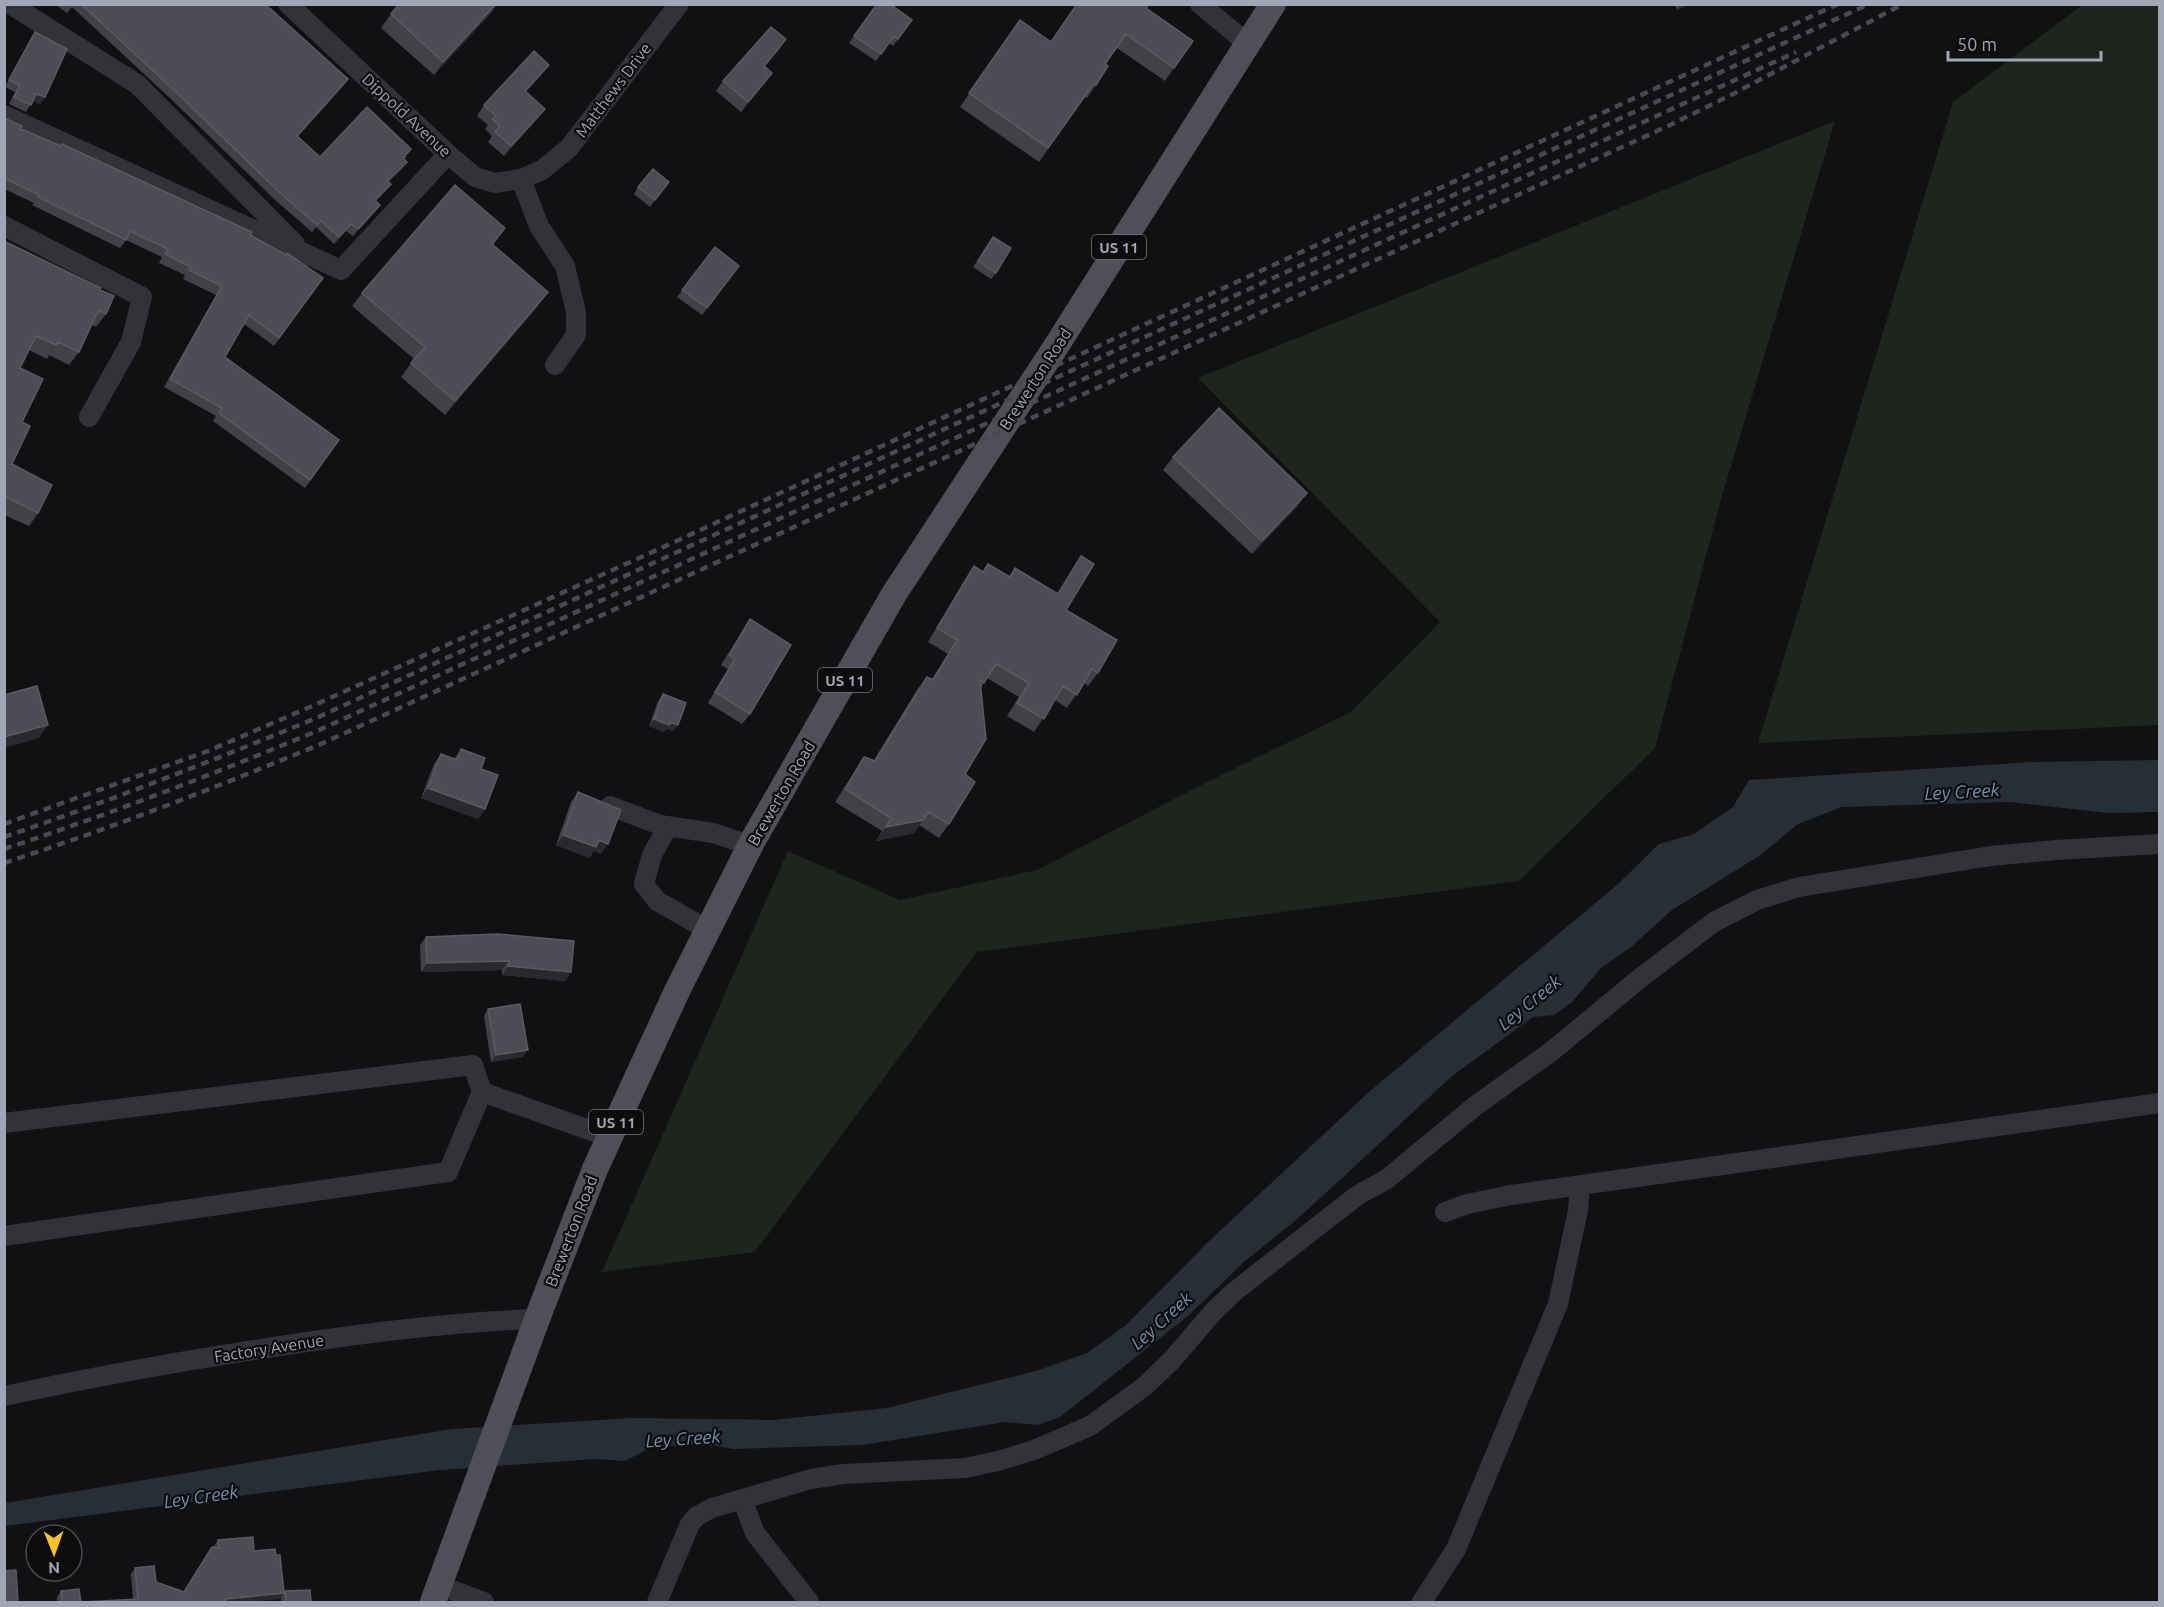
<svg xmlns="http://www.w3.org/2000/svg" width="2164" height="1607" viewBox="0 0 2164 1607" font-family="Ubuntu,sans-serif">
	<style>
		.green { fill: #1d251e }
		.water { fill: #272e36 }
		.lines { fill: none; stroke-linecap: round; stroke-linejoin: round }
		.minor { stroke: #323238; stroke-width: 20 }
		.major { stroke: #4e4f57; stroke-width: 26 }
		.rail { stroke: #494a51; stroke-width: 4.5; stroke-dasharray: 8 6; stroke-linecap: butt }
		.wall { fill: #414248 }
		.shaded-wall { fill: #2a2a2e }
		.building { fill: #4c4d54; stroke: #595b63; stroke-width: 1.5 }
		.labels { text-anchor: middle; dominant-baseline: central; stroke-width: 4.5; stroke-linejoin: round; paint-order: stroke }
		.shield { fill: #0c0c0d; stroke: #747882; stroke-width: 1.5 }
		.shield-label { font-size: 15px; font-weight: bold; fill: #a1a6b4 }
		.street-label { font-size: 16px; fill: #a1a6b4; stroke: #0c0c0d }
		.water-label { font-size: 18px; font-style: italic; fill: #7691b1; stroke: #0c0c0d }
	</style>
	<rect width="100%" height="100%" fill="#111113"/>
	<path class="green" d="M2082 5H2159V725L1758 743 1953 102Z
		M1835 121 1721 499 1655 748 1519 881 977 952 755 1252 602 1272 788 851 900 900 1037 870 1211 780 1351 712 1440 622 1198 378Z"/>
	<path class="water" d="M2159 760V812L2107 813 2009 802 1842 807 1798 824 1759 856 1672 910 1631 947 1601 968 1572 1002 1554 1015 1533 1017 1451 1077 1342 1178 1295 1221 1245 1261 1188 1316 1060 1417 1037 1425 1005 1422 863 1445 733 1449 705 1444 652 1447 625 1461 595 1459 440 1470 5 1526V1503L452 1429 633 1418 773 1420 886 1408 1036 1371 1087 1353 1126 1325 1208 1242 1369 1092 1618 884 1659 844 1694 834 1733 807 1749 780 2033 762Z"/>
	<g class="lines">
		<path class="minor" d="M10 4 137 84 295 244
			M288 4 448 154 475 177 495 183 521 179 542 170 569 148 679 4
			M1200 4 1248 44
			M4 115 341 270 448 154
			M521 179 539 226 565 266 576 312V335L555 365
			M4 226 142 297 131 342 89 417
			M610 806 660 825 713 833 750 845
			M668 826 652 855 644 884 657 901 708 930
			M482 1092 609 1137
			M4 1123 473 1065 482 1092 448 1172 4 1236
			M1445 1212 1467 1204 1511 1195 2160 1103
			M4 1396C98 1376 193 1359 287 1345 370 1332 453 1322 537 1319
			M742 1499 755 1533 809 1602
			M439 1585 484 1602
			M657 1602 690 1524 697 1516 712 1508 811 1479 843 1474 965 1468 998 1461 1034 1450 1090 1426 1145 1386 1172 1360 1213 1312 1234 1292 1318 1226 1358 1195 1387 1179 1475 1106 1552 1051 1639 979 1714 922 1757 900 1799 887 1991 856 2056 850 2160 844
			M1422 1602 1456 1549 1558 1304 1578 1210 1580 1186"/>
		<path class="major" d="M433 1602 537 1319 595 1169 678 989 753 840 894 594 1055 348 1273 4"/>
		<path class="rail" d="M4 824 208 751 310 707 670 544 1838 4
			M4 837C109 801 212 761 314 719L1869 4
			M4 849C110 814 214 774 317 731L1796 52
			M4 863C112 828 217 787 321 744L1668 126 1729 96 1903 4"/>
	</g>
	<path class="wall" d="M55 4H265L348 79 343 86 298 136 320 157 407 156 404 159 407 162 402 169 389 182 391 184 386 191 376 201 375 212 353 236 346 231 334 244 316 227 312 232 275 200 172 100 72 7 67 13Z
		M399 4H497L491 13 434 75 381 28 391 14Z
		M877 4 912 20 893 46 889 43 876 61 849 43Z
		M1675 4H1690L1677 10Z
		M1146 8 1193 41 1165 81 1117 48 1105 64 1096 85 1087 98 1085 97 1039 162 960 107 1020 20 1051 42Z
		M35 32 45 97 40 104 33 101 26 112 9 104 15 92 5 87 31 39Z
		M779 50 765 66 772 73 765 83 741 112 716 91 723 81Z
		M541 75 526 92 545 109 537 119 504 156 488 142 492 136 485 129 488 125 477 116 484 105Z
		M4 118 21 129 250 235 323 278 274 346 244 324 225 357 339 440 305 488 213 421 216 416 164 387 216 295 183 279 185 275 159 263 162 257 126 240 120 248 32 205 34 203 4 189Z
		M669 182 650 207 634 194 638 187Z
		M505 228 493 245 538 306 445 415 401 377 414 359 352 306 362 293Z
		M993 237 996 273 991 279 973 267Z
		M4 241 100 290 106 314 96 327 92 325 79 352 69 365 49 355 47 359 29 350 20 368 22 422 12 464 38 513 29 526 4 515Z
		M715 247 739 266 702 315 677 297Z
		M1173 457 1298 506 1252 554 1163 470Z
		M1081 556 1066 610 1098 673 1088 686 1084 683 1067 708 1055 700 1034 732 1007 716 1019 697 987 678 981 688 965 774 949 824 939 838 919 825 914 833 876 841 882 831 835 802 864 757 874 760 917 690 927 677 932 679 948 654 928 642 965 580 974 566 983 571 988 564 1009 577 1015 568 1057 594Z
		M750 619V714L742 724 708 703 728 669 721 665Z
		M663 694 678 725 673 731 666 729 664 732 649 726 658 701Z
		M461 749 481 769 485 809 478 819 421 798 434 764 441 754 454 759Z
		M578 792 601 854 594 851 589 858 556 845 571 802Z
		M426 937 571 972 565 981 502 975V970L421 972 420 945Z
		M488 1009 523 1057 491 1062 484 1016Z
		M218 1540 254 1551 276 1555 284 1593 280 1599H133L131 1574 135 1568 156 1582 184 1592Z
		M61 1591 81 1602H57V1597Z
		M285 1591 311 1602H281V1598Z"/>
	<path class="shaded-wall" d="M496 4H497L491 13 434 75 443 62Z
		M1681 4H1690L1677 10Z
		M786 39 779 50 757 76 764 66Z
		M549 65 541 75 518 101 525 91Z
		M772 73 765 83 741 112 748 102Z
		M348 79 343 86 292 143 297 136Z
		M36 94 45 97 40 104 32 100Z
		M545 109 537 119 504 156 511 146Z
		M407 162 402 169 383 188 387 181Z
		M391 184 386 191 370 207 375 200Z
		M380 205 375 212 353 236 358 229Z
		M351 224 346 231 334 244 339 237Z
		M548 292 538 306 445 415 455 401Z
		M1307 493 1298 506 1252 554 1262 541Z
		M654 719 670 722 678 725 673 731 666 729 664 732 649 726Z
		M48 725 39 738 4 748V737Z
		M428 788 485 809 478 819 421 798Z
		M923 820 914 833 876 841 886 827Z
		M563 835 599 840 608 844 601 854 594 851 589 858 556 845Z
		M509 961 502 970 421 972 427 963Z
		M508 966 571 972 565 981 502 975Z
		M528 1050 523 1057 491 1062 496 1055Z
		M284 1593 280 1599 250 1602H224L226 1599Z"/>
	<path class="building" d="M81 4H265L348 79 297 136 320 157 367 107 411 149 403 158 407 162 387 181 391 184 375 200 380 205 358 229 351 224 339 237 321 221 317 225 280 193 177 93Z
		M399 4H496L443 62 391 14Z
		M877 4H890L912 20 898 39 894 36 881 54 854 36Z
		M1077 4H1149L1146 8 1193 41 1174 68 1126 34 1105 64 1108 66 1096 85 1094 83 1048 148 969 93 1020 20 1051 42Z
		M771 27 786 39 764 66 772 73 748 102 723 81Z
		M35 32 67 49 45 97 36 94 31 105 14 97 20 85 9 80Z
		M534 51 549 65 525 91 545 109 511 146 495 132 500 126 492 119 496 116 484 105Z
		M4 118 22 126 21 129 61 146 62 144 252 232 250 235 286 255 287 253 323 278 279 338 249 315 225 357 339 440 310 480 219 413 222 408 170 379 222 286 189 270 191 267 165 254 168 249 130 231 126 240 38 197 39 195 4 178Z
		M653 169 669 182 655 200 638 187Z
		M455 185 505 228 492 244 548 292 455 401 411 363 425 347 362 293Z
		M993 237 1011 248 996 273 978 261Z
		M4 241 101 288 100 290 114 296 106 314 100 311 96 315 79 352 58 342 56 345 36 336 20 368 43 379 22 422 30 426 12 464 52 485 38 513 4 496Z
		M715 247 739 266 707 308 682 290Z
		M1219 408 1307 493 1262 541 1173 457Z
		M1081 556 1094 564 1066 610 1117 640 1098 673 1092 669 1077 695 1063 686 1044 719 1017 703 1029 683 996 664 984 683 980 680 986 739 965 774 975 782 949 824 928 812 923 820 886 827 891 818 845 789 864 757 875 761 927 677 933 680 957 640 937 628 974 566 983 572 988 564 1010 577 1015 568 1058 594Z
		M750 619 791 645 750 714 715 692 735 659 729 655Z
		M37 686 48 725 4 737V695Z
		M663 694 686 703 678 725 670 722 669 725 654 719Z
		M461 749 485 758 481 769 498 775 485 809 428 788 441 754 457 760Z
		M578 792 621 810 608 844 599 840 596 847 563 835Z
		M498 934 574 941 571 972 508 966 509 961 427 963 426 937Z
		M520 1004 528 1050 496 1055 488 1009Z
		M253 1537 254 1551 275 1549 276 1555H280L284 1593 226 1599V1602H83L138 1599 135 1568 154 1566 156 1582 184 1592 212 1547 219 1548 218 1540Z
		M16 1570 18 1602H4V1571Z
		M79 1589 81 1602H62L61 1591Z
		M310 1590 311 1602H286L285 1591Z"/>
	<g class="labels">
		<g class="shield">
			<rect x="1092" y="235" width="54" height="24" rx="4.5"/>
			<rect x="818" y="668" width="54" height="24" rx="4.5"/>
			<rect x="589" y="1110" width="54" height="24" rx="4.5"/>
		</g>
		<g class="shield-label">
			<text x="1119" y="247">US 11</text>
			<text x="845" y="680">US 11</text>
			<text x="616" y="1122">US 11</text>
		</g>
		<g class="street-label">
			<text transform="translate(613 90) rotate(-53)">Matthews Drive</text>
			<text transform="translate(407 115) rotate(43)">Dippold Avenue</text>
			<text transform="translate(1035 379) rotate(-57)">Brewerton Road</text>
			<text transform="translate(781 793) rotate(-60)">Brewerton Road</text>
			<text transform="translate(571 1231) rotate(-69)">Brewerton Road</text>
			<text transform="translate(269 1348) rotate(-9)">Factory Avenue</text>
		</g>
		<g class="water-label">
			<text transform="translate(1962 791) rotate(-3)">Ley Creek</text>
			<text transform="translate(1529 1002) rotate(-39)">Ley Creek</text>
			<text transform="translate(1161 1320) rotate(-42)">Ley Creek</text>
			<text transform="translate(683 1438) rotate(-4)">Ley Creek</text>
			<text transform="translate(201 1496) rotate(-8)">Ley Creek</text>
		</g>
	</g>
	<rect width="2164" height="1607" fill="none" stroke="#a1a6b4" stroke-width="12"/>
	<g transform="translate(54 1553) rotate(179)"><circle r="28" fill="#0c0c0d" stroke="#484a50" stroke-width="1.5"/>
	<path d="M0-4.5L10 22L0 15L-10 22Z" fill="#f9c322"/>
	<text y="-9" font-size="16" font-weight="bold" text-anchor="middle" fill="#a1a6b4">N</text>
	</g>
	<path d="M1948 51v9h153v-9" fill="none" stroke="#a1a6b4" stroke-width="3"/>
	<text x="1957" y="51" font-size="18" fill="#a1a6b4" stroke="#0c0c0d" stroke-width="4.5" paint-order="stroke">50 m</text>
</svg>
